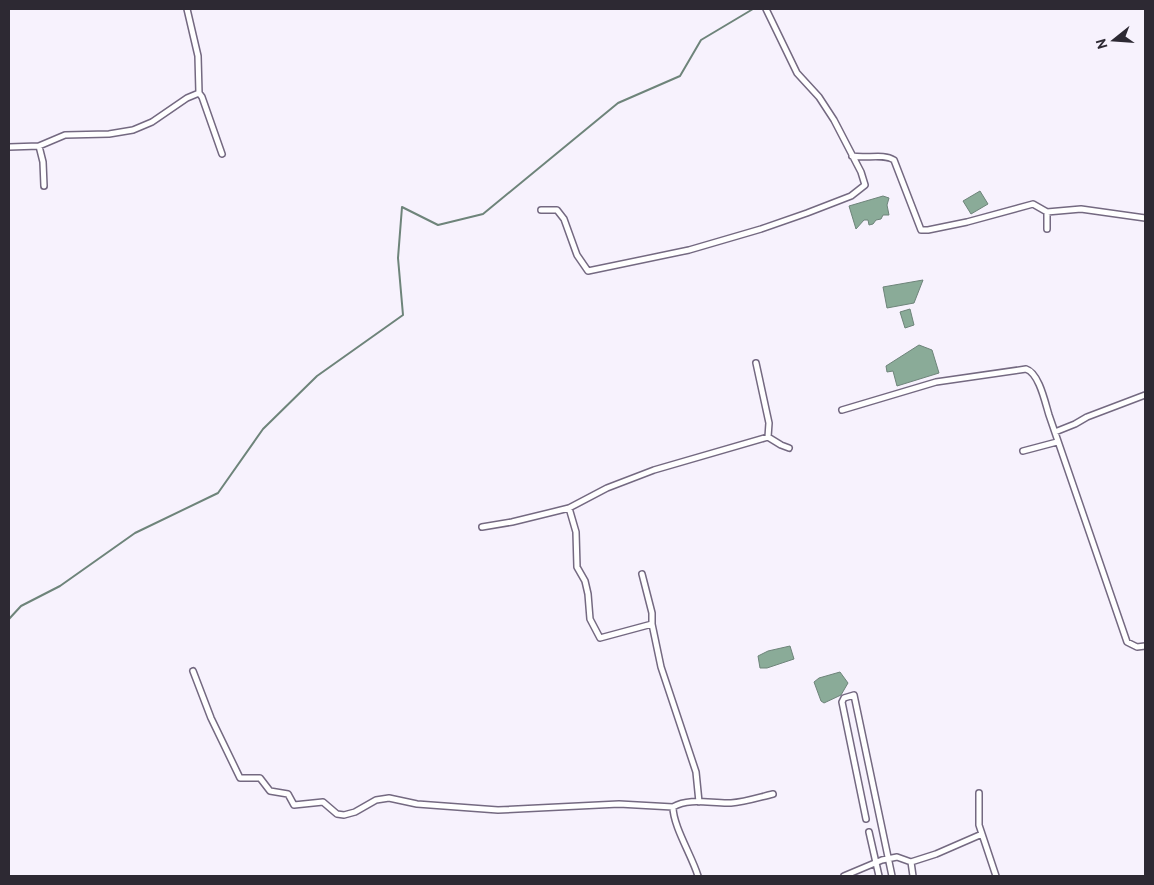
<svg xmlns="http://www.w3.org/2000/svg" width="1154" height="885" viewBox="0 0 1154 885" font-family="Overpass,sans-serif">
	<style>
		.water { fill: #8aab98; stroke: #6e847a }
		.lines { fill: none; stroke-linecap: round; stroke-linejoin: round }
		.stream { stroke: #6e847a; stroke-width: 2 }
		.minor-casing { stroke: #746981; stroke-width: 8 }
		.minor { stroke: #fff; stroke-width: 5 }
	</style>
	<rect width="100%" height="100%" fill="#f7f2fd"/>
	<path class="water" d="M980 191 988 204 971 214 963 201Z
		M883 196 889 198 887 205 889 215H883L881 219 876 220 873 224 869 225 868 220H864L856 229 849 206Z
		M923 280 914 303 887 308 883 287Z
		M910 309 914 325 905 328 900 312Z
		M919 345 932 350 939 373 897 386 893 371 887 372 886 366Z
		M790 646 794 659 767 668H760L758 656 768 651Z
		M840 672 848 683 841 695 824 703 821 701 814 682 819 678Z"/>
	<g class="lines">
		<path class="stream" d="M9 619 21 606 60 586 135 533 218 493 263 429 317 376 403 315 398 258 402 207 438 225 483 214 618 103 680 76 701 40 753 9"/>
		<g class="minor-casing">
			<path id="minor" d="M187 9 198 56 199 93 202 97 222 154
				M39 146 43 162 44 186
				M9 147 39 146 65 135 109 134 133 130 152 122 187 98 199 93
				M852 156C866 159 883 153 894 160L921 230H928L967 222 1033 204 1047 212 1081 209 1145 218
				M541 210H557L564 219 577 255 588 271 689 250 761 229 807 213 851 196 865 185 861 172 834 120 819 97 797 73 766 9
				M1047 229V212
				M756 363 769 423 768 437
				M842 410 936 382 1026 369C1039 373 1045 402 1049 415 1075 491 1101 566 1127 642L1137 647 1145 646
				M1055 432 1075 424 1087 417 1145 395
				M1023 451 1057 442
				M569 508 576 532 577 567 585 581 588 594 590 619 600 638 652 624
				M482 527 512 522 569 508 607 488 654 470 768 437 781 445 789 448
				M642 574 652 613V624L661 667 696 772 699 802
				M193 671 211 718 240 778H260L270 791 288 794 294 805 323 802 337 814 344 815 355 812 376 800 389 798 417 804 498 810 619 804 673 807C690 797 712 804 731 803 745 802 760 797 773 794
				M979 793V825L996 876
				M673 807C673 826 692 856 698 876
				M866 819 842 702 844 698 854 695 892 876
				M869 832 879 876
				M911 862 913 876
				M844 876 882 860 897 857 911 862 936 854 982 834"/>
		</g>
		<use href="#minor" class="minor"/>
	</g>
	<rect width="1154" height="885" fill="none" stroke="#2d2933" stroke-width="20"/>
	<g transform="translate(1114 40) rotate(253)" stroke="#f7f2fd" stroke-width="4" paint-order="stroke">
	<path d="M0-4L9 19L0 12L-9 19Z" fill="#2d2933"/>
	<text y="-8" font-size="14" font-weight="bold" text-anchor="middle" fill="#2d2933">N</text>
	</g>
</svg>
